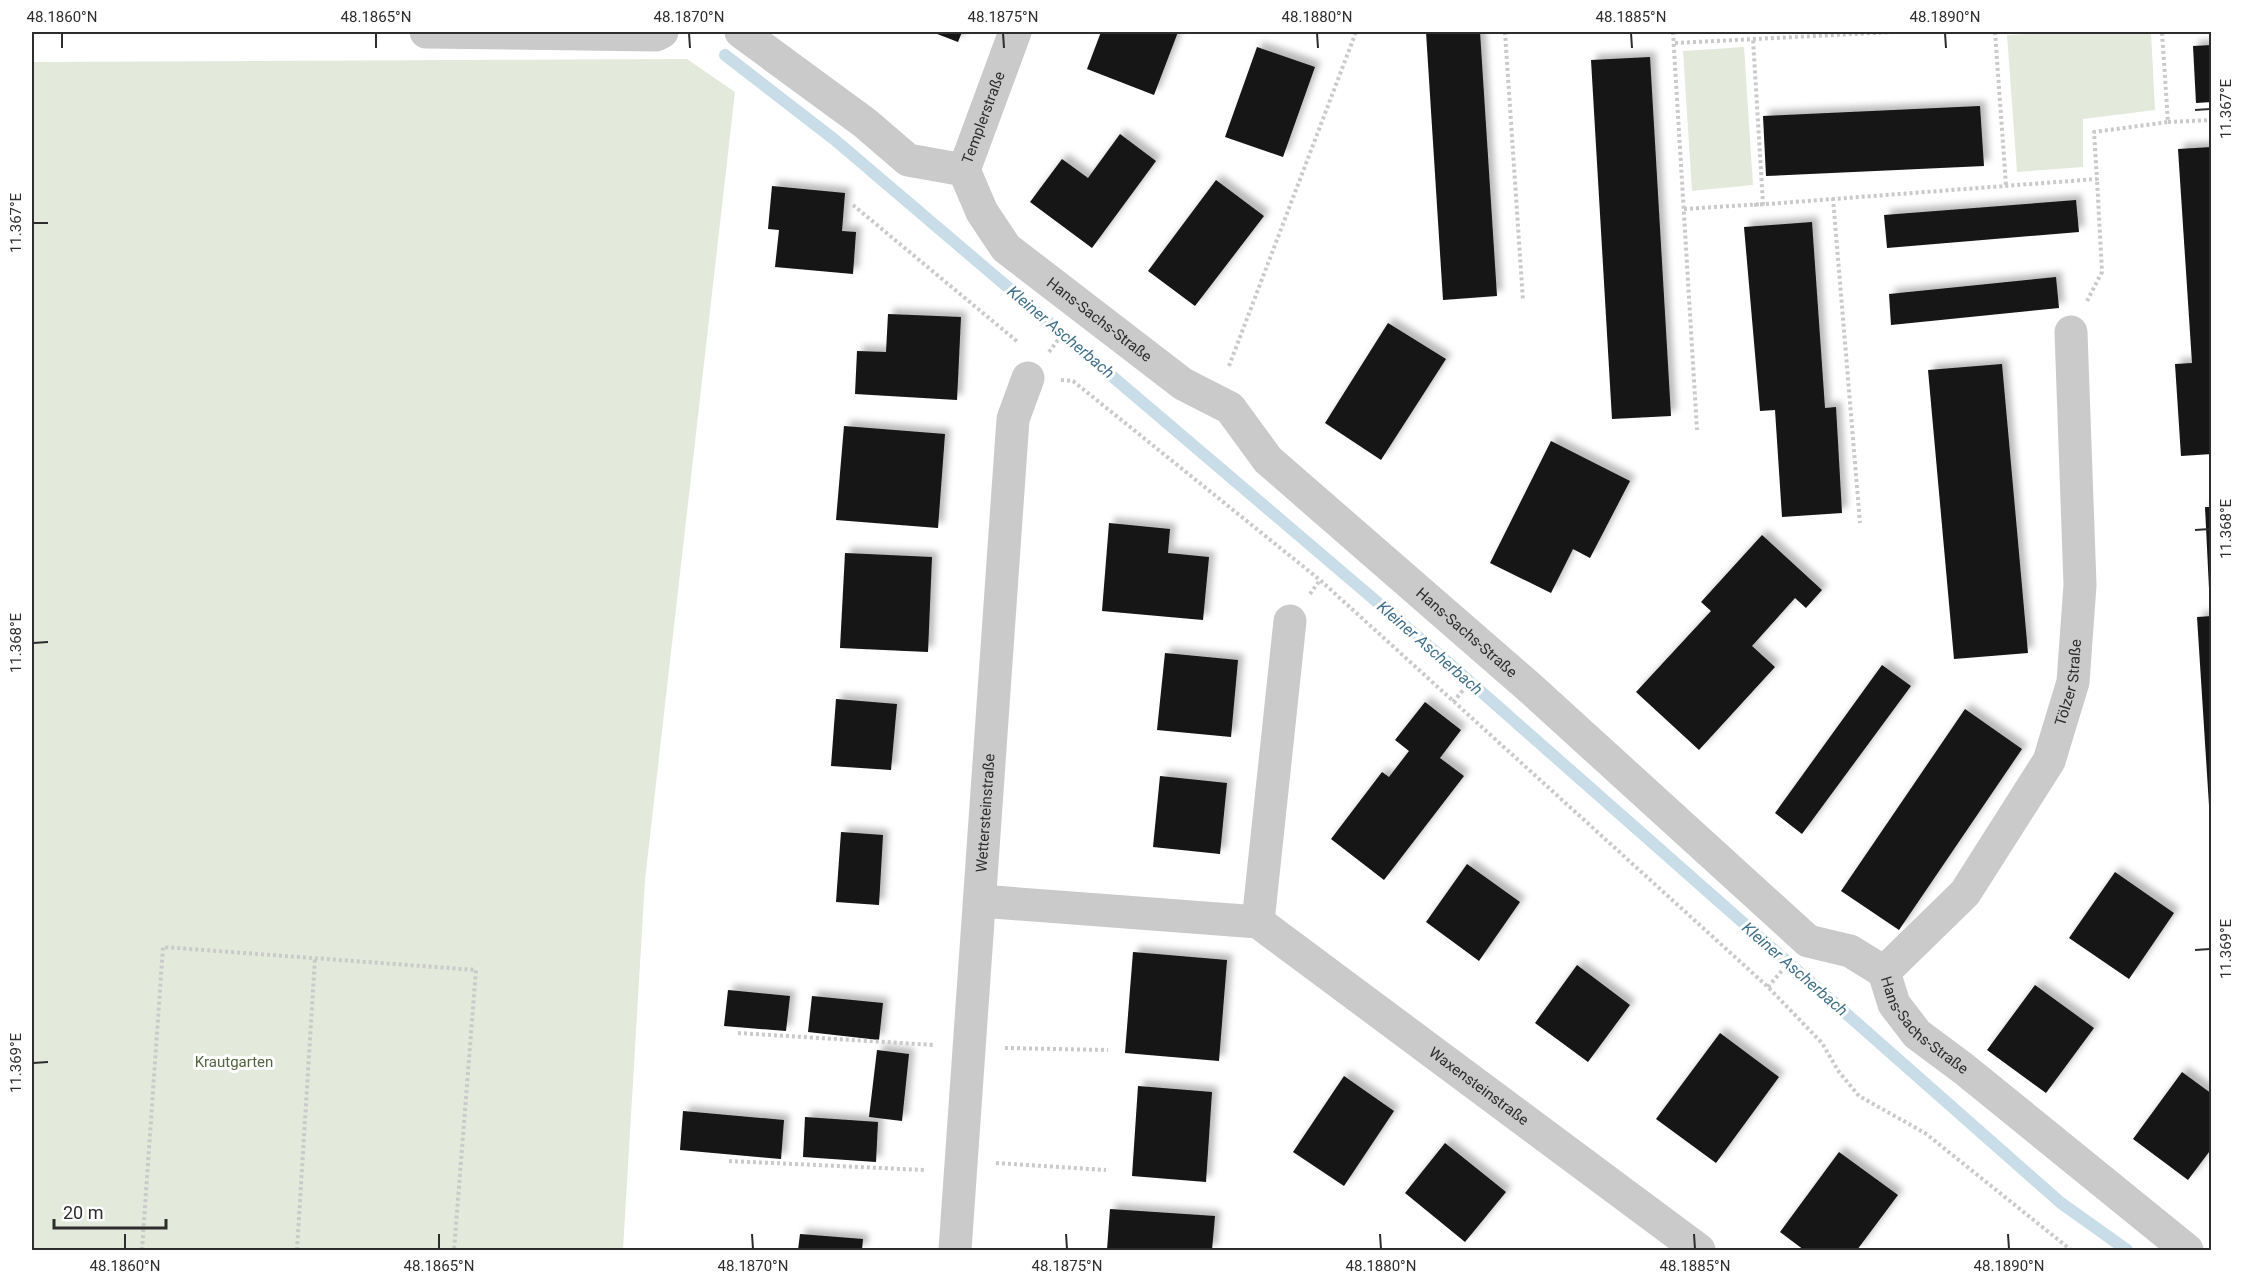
<svg xmlns="http://www.w3.org/2000/svg" width="2243" height="1282" viewBox="0 0 2243 1282" font-family="Roboto,sans-serif">
	<style>
		.green { fill: #e3eadb }
		.lines { fill: none; stroke-linecap: round; stroke-linejoin: round }
		.stream { stroke: #c8dde8; stroke-width: 12 }
		.building { fill: #141414; filter: url(#shadow) }
		.path { stroke: #cacaca; stroke-width: 4; stroke-dasharray: 3 3; stroke-linecap: butt }
		.minor { stroke: #cacaca; stroke-width: 33 }
		.ticks { fill: none; stroke: #2d2d2d; stroke-width: 2 }
		.labels { text-anchor: middle; dominant-baseline: central; stroke-width: 6; stroke-linejoin: round; paint-order: stroke }
		.street-label { font-size: 15px; fill: #2d2d2d; stroke: #fff }
		.park-label { font-size: 15px; fill: #52653d; stroke: #fff }
		.water-label { font-size: 16px; font-style: italic; fill: #407089; stroke: #fff }
		.neatline { fill: none; stroke: #2d2d2d; stroke-width: 2 }
		.ticks-label { font-size: 15px; text-anchor: middle; fill: #2d2d2d }
	</style>
	<defs>
		<filter id="shadow"><feDropShadow dx="5.5" dy="-5.5" stdDeviation="3" flood-color="#0004"/></filter>
	</defs>
	<rect width="100%" height="100%" fill="#fff"/>
	<path class="green" d="M2066 32H2151L2155 110 2083 119V167L2017 172 2007 35Z
		M1744 47 1753 185 1692 191 1683 51Z
		M687 59 735 92 645 880 623 1250H32V62Z"/>
	<g class="lines">
		<path class="stream" d="M725 55 835 140 1451 665 2061 1203 2127 1250"/>
	</g>
	<path class="building" d="M932 32H962L958 42Z
		M1101 32H1178L1154 95 1087 69Z
		M1426 32H1480L1497 296 1443 300Z
		M2212 45V102L2196 103 2193 46Z
		M1257 47 1315 67 1283 157 1225 137Z
		M1650 57 1671 416 1612 419 1591 60Z
		M1980 106 1984 166 1766 176 1763 116Z
		M1120 134 1156 161 1092 248 1030 202 1062 159 1088 178Z
		M2212 147V454L2181 456 2175 364 2192 363 2178 149Z
		M1216 180 1264 216 1195 306 1148 271Z
		M772 186 845 193 842 231 856 232 853 274 775 267 779 230 768 229Z
		M2076 200 2079 232 1887 248 1884 215Z
		M1812 222 1825 408 1836 407 1842 513 1782 517 1775 410 1760 411 1744 227Z
		M2056 277 2059 308 1891 325 1889 294Z
		M888 314 961 317 957 400 855 394 857 351 886 352Z
		M1388 323 1446 359 1381 460 1325 423Z
		M2002 364 2028 653 1954 659 1928 370Z
		M844 426 945 434 938 528 836 520Z
		M1551 441 1630 481 1590 558 1573 549 1551 593 1490 563Z
		M2205 507H2212V609H2210Z
		M1109 523 1170 529 1168 553 1209 557 1203 620 1102 611Z
		M1762 535 1822 590 1806 608 1795 598 1752 646 1775 667 1699 750 1636 692 1711 611 1701 602Z
		M845 553 932 557 928 652 840 648Z
		M2212 616V821H2210L2197 617Z
		M1165 653 1238 660 1231 737 1157 730Z
		M1882 665 1911 686 1802 834 1775 813Z
		M836 699 897 704 891 770 831 766Z
		M1425 702 1461 730 1440 758 1464 776 1384 880 1331 839 1382 772 1389 777 1409 751 1395 740Z
		M1965 709 2022 749 1899 930 1841 891Z
		M1160 776 1227 783 1220 854 1153 847Z
		M841 832 883 835 879 905 836 902Z
		M1467 864 1520 902 1479 961 1426 922Z
		M2115 872 2174 913 2129 979 2069 938Z
		M1133 952 1227 960 1219 1061 1125 1053Z
		M1577 965 1630 1005 1588 1062 1535 1023Z
		M2035 985 2094 1028 2046 1093 1987 1050Z
		M728 990 790 996 786 1031 724 1026Z
		M812 996 883 1003 879 1040 808 1032Z
		M1720 1033 1779 1077 1716 1163 1656 1119Z
		M877 1050 909 1054 902 1121 869 1117Z
		M2182 1072 2212 1094V1148L2188 1180 2133 1139Z
		M1344 1076 1394 1111 1344 1186 1293 1152Z
		M1138 1086 1212 1092 1206 1182 1132 1176Z
		M683 1111 784 1120 781 1159 680 1150Z
		M805 1117 878 1122 876 1162 803 1157Z
		M1445 1143 1506 1192 1465 1242 1405 1193Z
		M1839 1152 1898 1195 1857 1250H1804L1780 1232Z
		M1110 1209 1215 1216 1212 1250H1107Z
		M800 1234 863 1239 862 1250H798Z"/>
	<g class="lines">
		<path class="path" d="M1505 32 1523 301
			M1673 32 1697 430
			M1995 32 2006 185
			M1675 43 1894 32
			M2168 122 2212 120
			M1833 198 1860 523
			M853 205 1019 343
			M1754 205 2097 179 2094 132 2168 122 2162 32
			M1684 209 1763 204 1753 39
			M2087 301 2102 272 2097 179
			M1049 352 1061 336
			M1229 366 1356 32
			M1061 380 1073 381 1320 580 1768 987 1822 1043 1839 1072 1859 1096 1925 1133 2071 1250
			M1310 594 1320 580
			M1453 702 1470 682
			M1768 987 1785 967
			M738 1033 934 1045
			M1005 1048 1108 1050
			M729 1161 924 1170
			M996 1163 1106 1170
			M142 1250 163 947 476 970 454 1250
			M297 1250 315 958"/>
		<g class="minor">
			<path d="M426 32 656 35 662 32"/>
			<path id="s1" d="M741 32 865 123 908 160 964 170 982 212 1006 248 1183 384 1230 408 1268 460 1529 687 1808 941 1850 951 1884 972 1894 1004 1917 1034 1964 1069 2187 1250"/>
			<path id="s2" d="M964 170 1015 32"/>
			<path id="s3" d="M980 901 1258 922 1699 1250"/>
			<path d="M1258 922 1290 621"/>
			<path id="s4" d="M1884 972 1965 893 2049 761 2073 682 2080 585 2071 332"/>
			<path id="s5" d="M955 1250 1013 419 1028 378"/>
		</g>
	</g>
	<path class="ticks" d="M62 33V48M376 33V48M689 33 690 48M1003 33 1004 48M1317 33 1318 48M1631 33 1632 48M1945 33 1946 48M2195 110 2210 109M33 223H48M2195 530 2210 529M33 643 48 642M2195 950 2210 949M33 1063 48 1062M125 1234V1249M439 1234V1249M752 1234 753 1249M1066 1234 1067 1249M1380 1234 1381 1249M1694 1234 1695 1249M2008 1234 2009 1249"/>
	<g class="labels">
		<g class="street-label">
			<text stroke="none"><textPath href="#s2" startOffset="56">Templerstraße</textPath></text>
			<text stroke="none"><textPath href="#s1" startOffset="474">Hans-Sachs-Straße</textPath></text>
			<text stroke="none"><textPath href="#s1" startOffset="960">Hans-Sachs-Straße</textPath></text>
			<text stroke="none"><textPath href="#s4" startOffset="351">Tölzer Straße</textPath></text>
			<text stroke="none"><textPath href="#s5" startOffset="438">Wettersteinstraße</textPath></text>
			<text stroke="none"><textPath href="#s1" startOffset="1572">Hans-Sachs-Straße</textPath></text>
			<text stroke="none"><textPath href="#s3" startOffset="554">Waxensteinstraße</textPath></text>
		</g>
		<g class="park-label">
			<text x="234" y="1062">Krautgarten</text>
		</g>
		<g class="water-label">
			<text transform="translate(1061 332) rotate(40)">Kleiner Ascherbach</text>
			<text transform="translate(1430 648) rotate(41)">Kleiner Ascherbach</text>
			<text transform="translate(1795 969) rotate(41)">Kleiner Ascherbach</text>
		</g>
	</g>
	<rect width="2243" height="1282" fill="none" stroke="#ffffff" stroke-width="66"/>
	<path d="M54 1219v9h112v-9" fill="none" stroke="#2d2d2d" stroke-width="3"/>
	<text x="63" y="1219" font-size="18" fill="#2d2d2d" stroke="#ffffff" stroke-width="4.5" paint-order="stroke">20 m</text>
	<rect x="33" y="33" width="2177" height="1216" class="neatline"/>
	<g class="ticks-label">
		<text x="62" y="22">48.1860°N</text>
		<text x="376" y="22">48.1865°N</text>
		<text x="689" y="22">48.1870°N</text>
		<text x="1003" y="22">48.1875°N</text>
		<text x="1317" y="22">48.1880°N</text>
		<text x="1631" y="22">48.1885°N</text>
		<text x="1945" y="22">48.1890°N</text>
		<text transform="translate(2226 109) rotate(-90)" y="5">11.367°E</text>
		<text transform="translate(16 223) rotate(-90)" y="5">11.367°E</text>
		<text transform="translate(2226 529) rotate(-90)" y="5">11.368°E</text>
		<text transform="translate(16 643) rotate(-90)" y="5">11.368°E</text>
		<text transform="translate(2226 949) rotate(-90)" y="5">11.369°E</text>
		<text transform="translate(16 1063) rotate(-90)" y="5">11.369°E</text>
		<text x="125" y="1271">48.1860°N</text>
		<text x="439" y="1271">48.1865°N</text>
		<text x="753" y="1271">48.1870°N</text>
		<text x="1067" y="1271">48.1875°N</text>
		<text x="1381" y="1271">48.1880°N</text>
		<text x="1695" y="1271">48.1885°N</text>
		<text x="2009" y="1271">48.1890°N</text>
	</g>
</svg>
